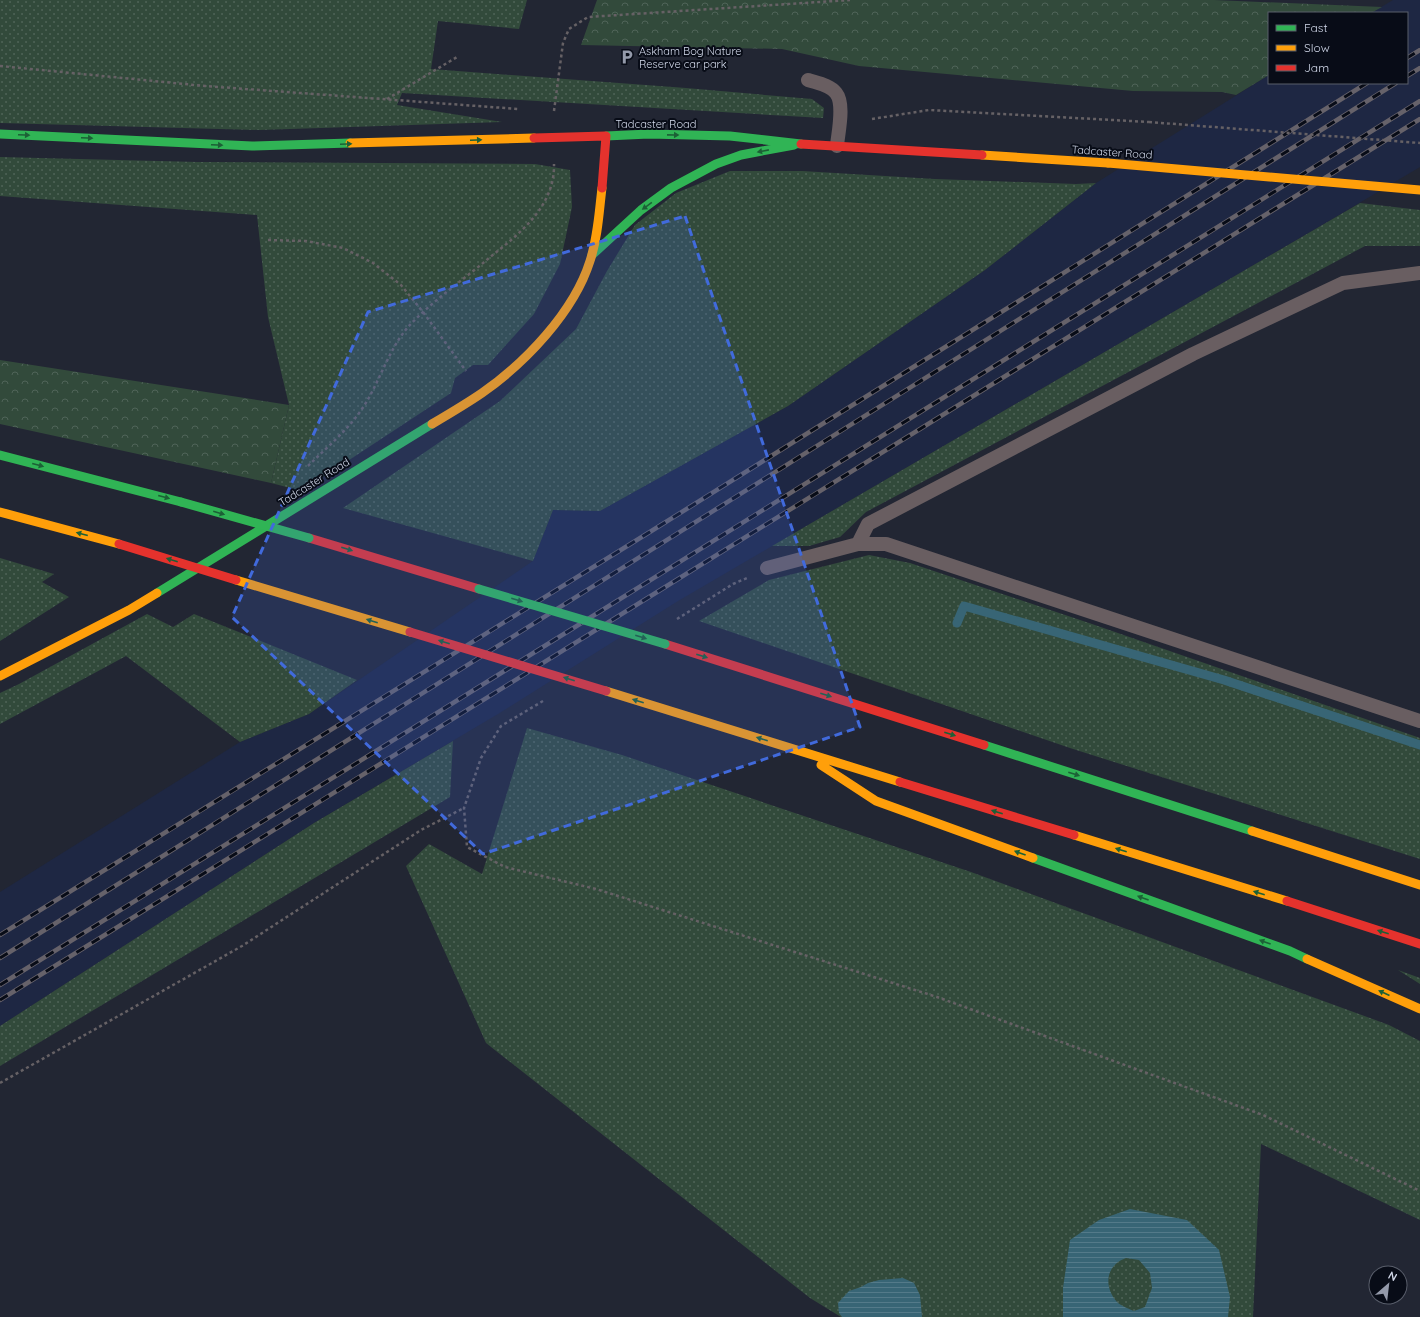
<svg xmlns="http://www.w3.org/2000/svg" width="1420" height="1317" viewBox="0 0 1420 1317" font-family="Quicksand,sans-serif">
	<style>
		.built { fill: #1e2743 }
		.grass { fill: url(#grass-dots) }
		.forest { fill: url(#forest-crowns) }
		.water { fill: url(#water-rules); fill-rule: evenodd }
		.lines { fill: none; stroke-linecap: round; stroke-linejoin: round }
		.stream { stroke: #386575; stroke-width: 9 }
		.path { stroke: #666165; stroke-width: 2.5; stroke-dasharray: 3 3; stroke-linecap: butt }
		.lane { stroke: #695e61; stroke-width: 14 }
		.fast { stroke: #30b455; stroke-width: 9 }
		.slow { stroke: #ff9f0a; stroke-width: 9 }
		.jam { stroke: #e5322d; stroke-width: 9 }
		.rail-casing { stroke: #66626a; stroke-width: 4.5 }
		.rail { stroke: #080c17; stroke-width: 3; stroke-dasharray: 9; stroke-linecap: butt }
		.path-bridge { stroke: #666165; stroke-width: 2.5; stroke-dasharray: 3 3; stroke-linecap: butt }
		.fast-bridge { stroke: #30b455; stroke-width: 9 }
		.slow-bridge { stroke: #ff9f0a; stroke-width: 9 }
		.jam-bridge { stroke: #e5322d; stroke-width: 9 }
		.oneway { fill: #1c6036 }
		.marked { fill: #416adc; fill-opacity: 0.2; stroke: #416adc; stroke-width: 3; stroke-dasharray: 8 5; stroke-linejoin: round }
		.labels { text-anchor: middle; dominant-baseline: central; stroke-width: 4; stroke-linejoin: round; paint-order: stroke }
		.poi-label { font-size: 11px; fill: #d2d9ea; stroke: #080c17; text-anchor: start }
		.street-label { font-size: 11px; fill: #d2d9ea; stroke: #080c17 }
	</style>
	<defs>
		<pattern id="grass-dots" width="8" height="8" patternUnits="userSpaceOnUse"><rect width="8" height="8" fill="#324a3b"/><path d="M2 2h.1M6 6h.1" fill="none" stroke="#4f6458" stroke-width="1.8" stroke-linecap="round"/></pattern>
		<pattern id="forest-crowns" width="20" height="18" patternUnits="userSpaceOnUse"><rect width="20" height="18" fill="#324a3b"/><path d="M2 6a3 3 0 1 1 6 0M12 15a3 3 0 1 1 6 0" fill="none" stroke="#4f6458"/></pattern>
		<pattern id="water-rules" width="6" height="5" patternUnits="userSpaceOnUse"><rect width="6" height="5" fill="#386575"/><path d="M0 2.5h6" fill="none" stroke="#547a89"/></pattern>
	</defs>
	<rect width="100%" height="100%" fill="#222633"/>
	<path class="built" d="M1393 0H1420V167L1334 218 678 601 498 714 314 823 0 1026V892L240 742 309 714 533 561 553 510 600 511 788 406 985 270 1096 183 1269 75V83H1407V13H1371Z"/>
	<path class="grass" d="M0 0H527L519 29 438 21 431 69 686 88 812 99 824 108 823 118 402 93 397 105 502 122 260 130 0 123Z
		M0 157 198 162 535 164 570 170 572 207 560 264 534 314 488 365H473L455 378 451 393 302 491 271 483 289 405 268 317 257 215 0 196Z
		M730 171H802L935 179 1076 184 1096 183 985 270 788 406 600 511 553 510 533 561 343 508 500 401 576 329 607 271 635 225 676 193Z
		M1360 203 1420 210V246H1365L866 512 840 537 809 546H772Z
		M869 555 910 563 1092 624 1420 738V859L1070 748 699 621 769 580Z
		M0 558 54 574 42 582 69 597 0 641Z
		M147 614 173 627 194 614 357 680 309 714 240 742 126 656 0 724V693L19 684Z
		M527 728 622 755 971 872 1389 1025 1420 1041V1220L1261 1144 1253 1317H841L810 1298 486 1043 406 866 429 844 482 874Z
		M453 741 450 797 0 1066V1026L314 823Z
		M1398 970 1420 978V984Z"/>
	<path class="forest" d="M597 0H1214L1382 7 1371 13H1269V75L1236 95 1222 92 1133 91 859 66 782 49 581 45Z
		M0 360 289 405 271 483 0 424Z"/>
	<path class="water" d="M1130 1209 1187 1220 1219 1250 1230 1297 1228 1317H1063V1288L1070 1240 1099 1220ZM1126 1258 1139 1260 1150 1273 1152 1288 1145 1307 1134 1311C1129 1309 1121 1306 1117 1302 1103 1286 1106 1265 1126 1258Z
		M903 1278 914 1283 920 1295 922 1317H842L839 1313 838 1303 849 1291 861 1287 868 1283 879 1280Z"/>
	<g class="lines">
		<path class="stream" d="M957 623 964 606 1224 680 1420 745"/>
		<path class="path" d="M0 66 205 86 518 109
			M387 99 457 57
			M554 111 563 43 569 29 588 17 850 0
			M872 119 929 110 1149 122
			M268 240 306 241 343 248 373 263 401 285 423 312 466 371
			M308 466C328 446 352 427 367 401 381 377 390 348 408 327 431 302 463 280 489 258 519 234 555 207 554 164
			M677 619 733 584 747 578
			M543 701 501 726 481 758 464 808 467 847 505 867 596 889 937 997 1263 1115 1420 1191
			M0 1083 242 946 421 830 464 808"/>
		<path class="lane" d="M808 80C817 83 830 85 836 93 845 104 838 133 837 146
			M858 544 868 524 1193 354 1343 283 1420 273
			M767 568 858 544H886L1420 721"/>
		<path class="fast" d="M0 134 252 146 350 143
			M606 136 649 134 730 136 801 144
			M592 255 641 210 671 188 716 164 741 155 794 145
			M0 455 181 502
			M157 593 432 424
			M984 745 1252 831
			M1033 858 1290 951 1307 959"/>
		<path class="slow" d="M350 143 534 138
			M982 155 1108 163
			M432 424C449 414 466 404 482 393 525 363 574 312 590 261 598 237 599 212 602 188
			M0 512 119 544
			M236 580 410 632
			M0 676 129 610 157 593
			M606 691 900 782
			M821 765 876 801 1033 858
			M1252 831 1420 885
			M1074 835 1287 901
			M1307 959 1420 1009"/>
		<path class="jam" d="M534 138 606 136
			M801 144 982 155
			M602 188 606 136
			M309 538 479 589
			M665 644 984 745
			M900 782 1074 835
			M1287 901 1420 944"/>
		<g class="rail-casing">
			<path id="rail" d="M1407 58 1420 50
				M1407 76 1420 68
				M0 935 653 530 1367 83
				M0 958 1396 83
				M0 985 1420 101
				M0 1000 670 584 1420 119"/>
		</g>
		<use href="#rail" class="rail"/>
		<path class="path-bridge" d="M1149 122 1420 143"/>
		<path class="fast-bridge" d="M181 502 309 538
			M479 589 665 644"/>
		<path class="slow-bridge" d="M1108 163 1420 190"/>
		<path class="jam-bridge" d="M119 544 236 580
			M410 632 606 691"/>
	</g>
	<defs><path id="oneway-solid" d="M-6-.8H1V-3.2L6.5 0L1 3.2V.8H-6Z"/></defs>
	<g class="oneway">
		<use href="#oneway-solid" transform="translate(24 135) rotate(3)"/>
		<use href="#oneway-solid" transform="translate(673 135) rotate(1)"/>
		<use href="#oneway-solid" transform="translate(87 138) rotate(3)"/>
		<use href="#oneway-solid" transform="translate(476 140) rotate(-2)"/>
		<use href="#oneway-solid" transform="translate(346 144) rotate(-2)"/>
		<use href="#oneway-solid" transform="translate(217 145) rotate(3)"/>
		<use href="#oneway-solid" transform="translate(763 151) rotate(169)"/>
		<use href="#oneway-solid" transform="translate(647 206) rotate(144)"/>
		<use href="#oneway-solid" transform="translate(38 465) rotate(15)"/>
		<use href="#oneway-solid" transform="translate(164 497) rotate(15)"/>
		<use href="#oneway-solid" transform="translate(219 513) rotate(16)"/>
		<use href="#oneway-solid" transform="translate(82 534) rotate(-165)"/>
		<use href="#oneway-solid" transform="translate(347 549) rotate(17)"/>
		<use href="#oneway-solid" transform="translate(172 560) rotate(-163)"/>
		<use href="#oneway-solid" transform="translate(517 600) rotate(17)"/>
		<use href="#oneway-solid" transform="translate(372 621) rotate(-163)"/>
		<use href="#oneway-solid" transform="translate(641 637) rotate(17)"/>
		<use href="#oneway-solid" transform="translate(444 642) rotate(-163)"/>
		<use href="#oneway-solid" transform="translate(702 656) rotate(18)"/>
		<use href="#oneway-solid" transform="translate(569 679) rotate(-163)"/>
		<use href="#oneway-solid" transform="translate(826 695) rotate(18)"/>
		<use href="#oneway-solid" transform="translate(638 701) rotate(-163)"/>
		<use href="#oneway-solid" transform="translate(950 734) rotate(18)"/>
		<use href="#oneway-solid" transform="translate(762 739) rotate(-163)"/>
		<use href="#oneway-solid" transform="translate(1074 774) rotate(18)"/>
		<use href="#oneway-solid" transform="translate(997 812) rotate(-163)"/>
		<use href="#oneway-solid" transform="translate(1121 850) rotate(-163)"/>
		<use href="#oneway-solid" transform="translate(1020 853) rotate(-160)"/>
		<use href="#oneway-solid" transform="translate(1259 893) rotate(-163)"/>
		<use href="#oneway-solid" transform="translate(1143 898) rotate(-160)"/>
		<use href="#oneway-solid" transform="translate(1383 932) rotate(-162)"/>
		<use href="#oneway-solid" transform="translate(1265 942) rotate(-160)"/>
		<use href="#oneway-solid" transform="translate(1384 993) rotate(-156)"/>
	</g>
	<path class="marked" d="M685 216 860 727 483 854 232 617 368 312Z"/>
	<defs>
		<g id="parking-bare" transform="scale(1.2)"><path d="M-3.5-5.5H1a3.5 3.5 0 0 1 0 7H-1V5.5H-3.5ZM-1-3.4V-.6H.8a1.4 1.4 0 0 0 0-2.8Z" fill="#949aaa" stroke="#080c17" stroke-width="2.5" paint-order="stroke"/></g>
	</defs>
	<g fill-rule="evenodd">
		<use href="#parking-bare" x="627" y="57"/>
	</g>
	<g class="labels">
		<g class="poi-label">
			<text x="639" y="51">Askham Bog Nature<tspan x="639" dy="13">Reserve car park</tspan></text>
		</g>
		<g class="street-label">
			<text x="656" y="124">Tadcaster Road</text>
			<text transform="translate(1112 152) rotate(4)">Tadcaster Road</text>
			<text transform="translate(314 482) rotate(-32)">Tadcaster Road</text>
		</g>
	</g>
	<rect x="1268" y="12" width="140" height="72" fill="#080c17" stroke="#595e6b"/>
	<rect x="1276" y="25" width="20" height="6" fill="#30b455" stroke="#595e6b"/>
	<text x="1304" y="32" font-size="12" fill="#d2d9ea">Fast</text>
	<rect x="1276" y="45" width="20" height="6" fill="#ff9f0a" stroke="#595e6b"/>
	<text x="1304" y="52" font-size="12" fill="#d2d9ea">Slow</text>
	<rect x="1276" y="65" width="20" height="6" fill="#e5322d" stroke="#595e6b"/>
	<text x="1304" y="72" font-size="12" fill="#d2d9ea">Jam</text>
	<g transform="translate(1388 1285) rotate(28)"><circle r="19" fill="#080c17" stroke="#595e6b"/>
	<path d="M0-3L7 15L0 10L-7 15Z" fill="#949aaa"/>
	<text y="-6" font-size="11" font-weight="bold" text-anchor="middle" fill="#d2d9ea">N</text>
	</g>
</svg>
